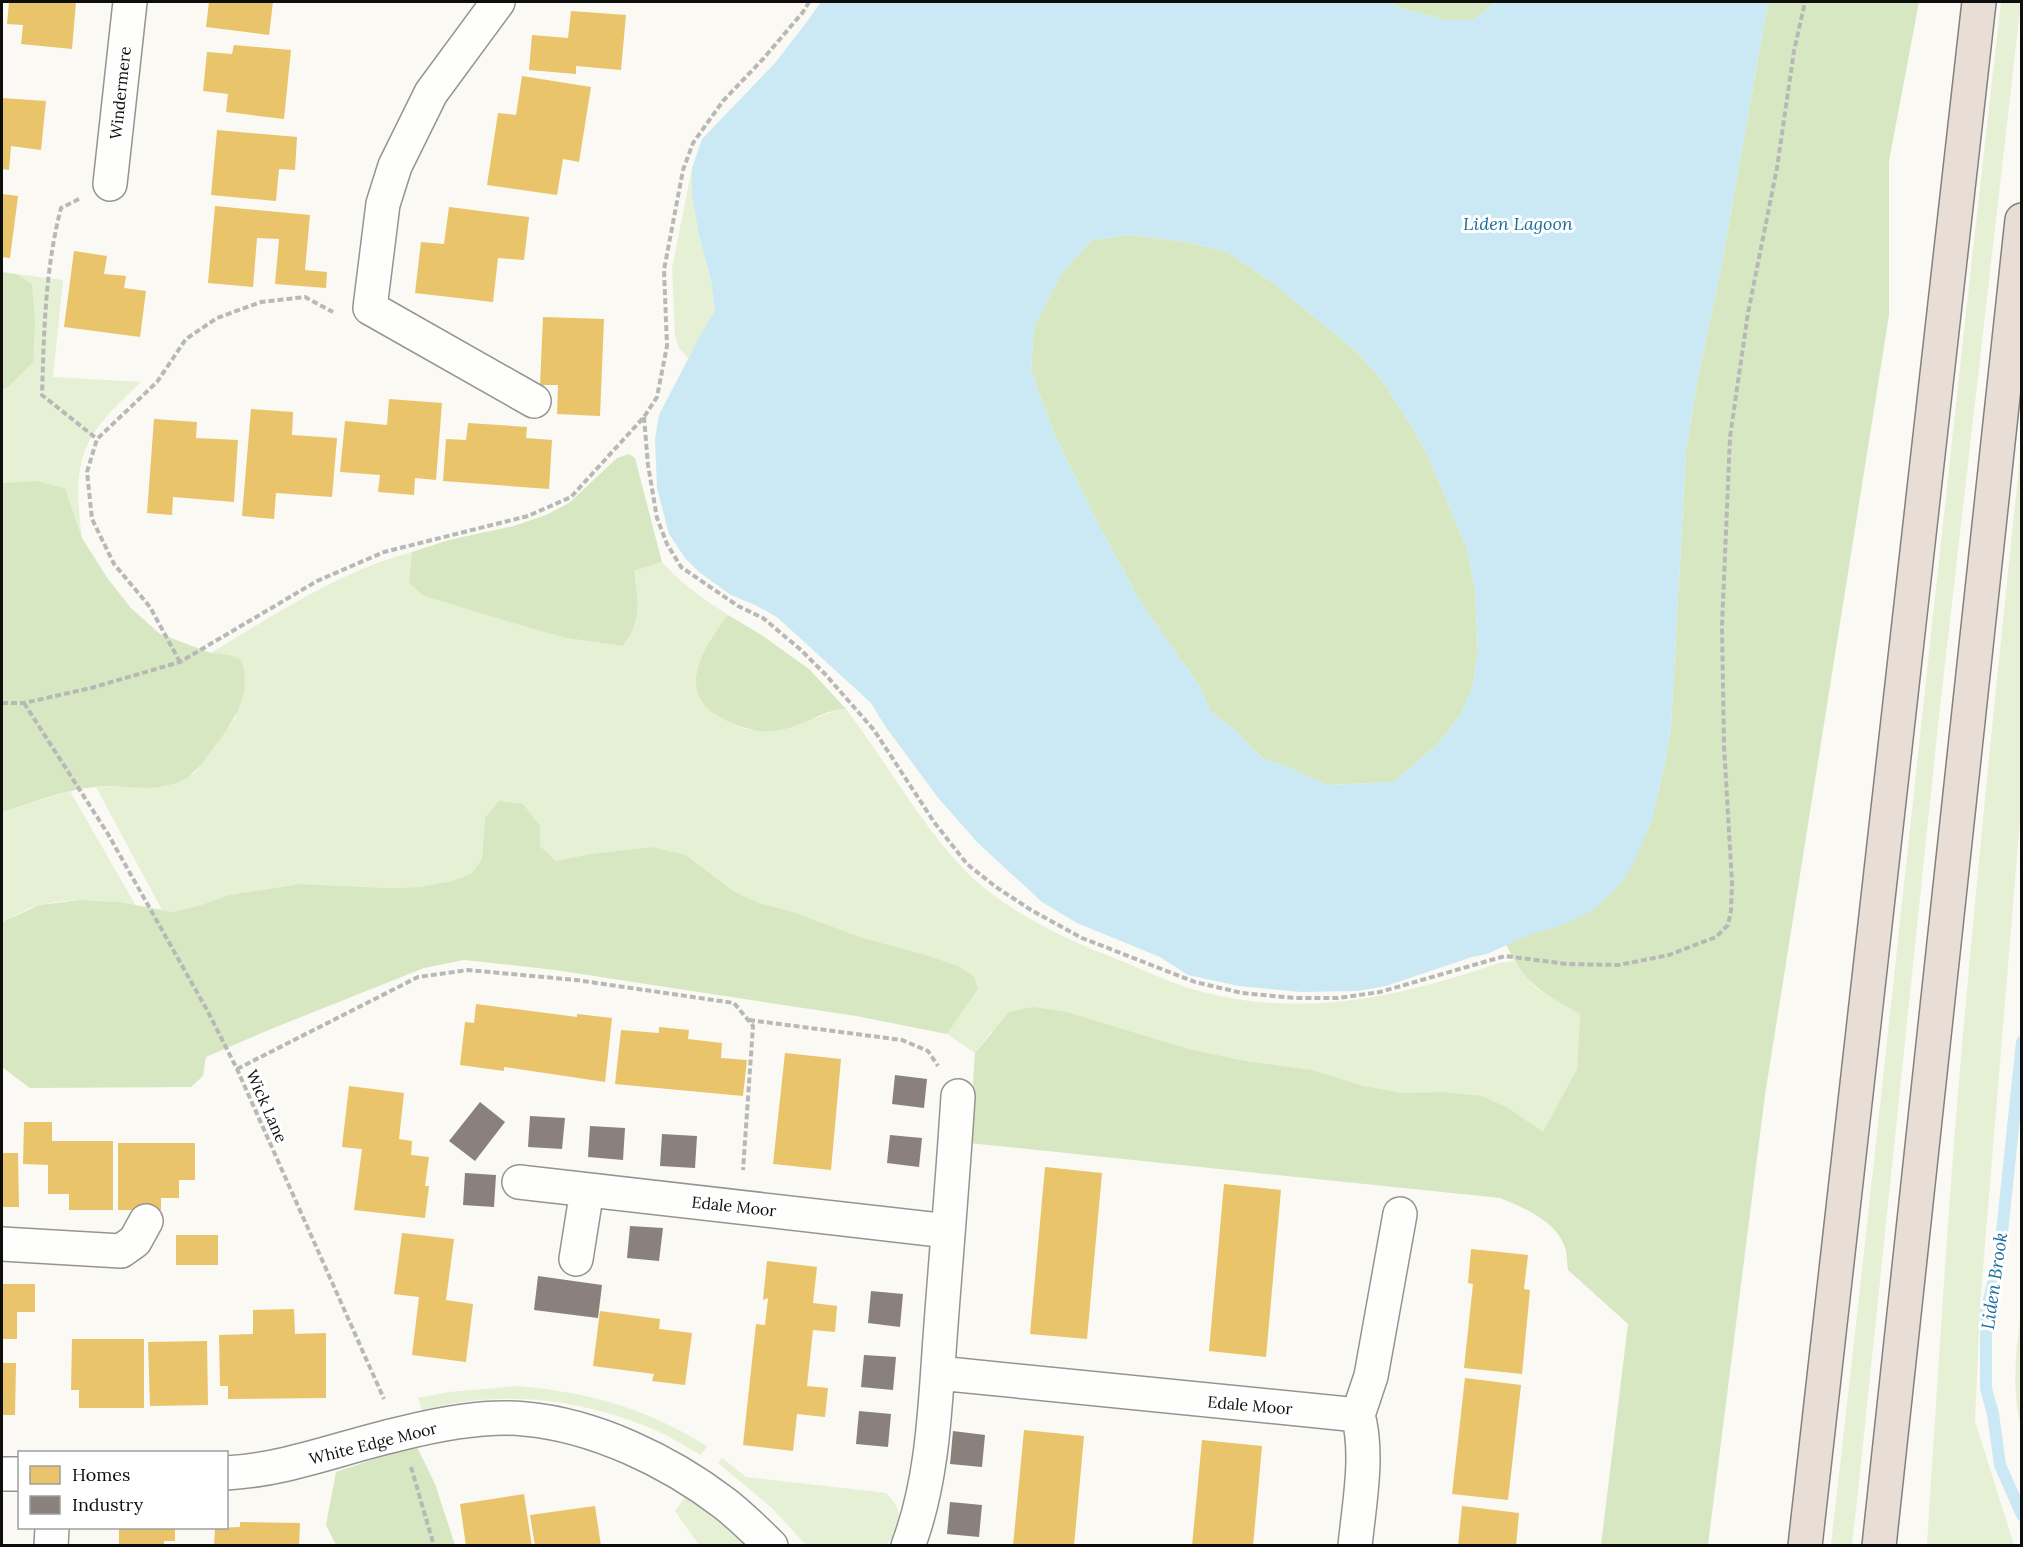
<svg xmlns="http://www.w3.org/2000/svg" width="2023" height="1547" viewBox="0 0 2023 1547" font-family="Lora,serif">
	<style>
		.green { fill: #e6f0d4 }
		.forest { fill: #d7e7c2 }
		.water { fill: #cae9f4; fill-rule: evenodd }
		.homes { fill: #e9c46a }
		.industry { fill: #8a817c }
		.lines { fill: none; stroke-linecap: round; stroke-linejoin: round }
		.stream { stroke: #cae9f4; stroke-width: 12 }
		.minor-casing { stroke: #949492; stroke-width: 36 }
		.highway-casing { stroke: #82817f; stroke-width: 36 }
		.path { stroke: #b8b8b7; stroke-width: 4; stroke-dasharray: 6 3; stroke-linecap: butt }
		.minor { stroke: #fefefd; stroke-width: 33 }
		.highway { stroke: #e9ded6; stroke-width: 33 }
		.labels { text-anchor: middle; dominant-baseline: central; stroke-width: 6; stroke-linejoin: round; paint-order: stroke }
		.street-label { font-size: 16px; fill: #0e0e0e; stroke: #fff }
		.water-label { font-size: 18px; font-style: italic; fill: #1b6d9c; stroke: #fff }
	</style>
	<rect width="100%" height="100%" fill="#faf9f4"/>
	<path class="green" d="M2001 2H2021L1939 716 1857 1501 1852 1545H1831C1890 1031 1942 516 2001 2Z
		M692 168V197L699 235 711 282 715 311 688 358 679 348 675 336 672 268Z
		M16 274 63 280 53 377 141 382C82 436 71 458 82 538L65 488 37 481 2 483V390L8 387 32 284Z
		M2021 447V808L1980 1305 1975 1421 2014 1545H1927C1937 1391 1946 1236 1959 1081 1977 870 1999 658 2021 447Z
		M412 552 409 583 424 596 566 638 623 646C643 621 638 601 634 571L662 562C681 584 704 599 728 615 703 646 673 694 723 719 732 724 742 729 753 730 763 731 804 721 816 718 827 715 834 709 846 709 884 759 917 818 958 863 994 904 1054 934 1104 954 1133 965 1162 980 1192 989 1300 1020 1396 998 1499 963L1514 961 1536 988 1580 1014 1577 1069 1543 1133 1508 1108 1442 1092 1403 1093 1364 1086 1312 1070 1246 1061 1189 1049 1067 1012 991 1032 975 1053 947 1034 978 989 926 955 863 938 793 912 759 903 733 891 686 855 652 847 590 854 556 861 540 846V826L485 818 482 859 471 874 452 881 420 887 389 888 300 884 229 895 201 905 173 912 162 910 96 787H118L194 774 236 717 229 655 211 653C274 615 340 571 412 552Z
		M70 791 136 906C108 899 68 898 39 905 27 908 13 917 2 923V812Z
		M2021 1316 2022 1428H2021C2012 1390 2015 1354 2021 1316Z
		M519 1386C591 1393 645 1408 707 1446L701 1455C683 1445 666 1434 648 1427 574 1397 499 1390 422 1410L418 1398 449 1392Z
		M722 1458 746 1477 886 1493C906 1512 901 1527 886 1545H806L771 1507 718 1463Z
		M685 1497 711 1515 745 1545H699L675 1511Z"/>
	<path class="forest" d="M1392 2H1496L1473 20H1445L1400 8Z
		M1768 2H1919L1889 161V315L1765 1095 1708 1545H1601L1628 1324 1568 1270C1567 1264 1567 1257 1566 1251 1559 1222 1524 1208 1500 1198L969 1143 975 1053 1009 1012 1033 1007 1067 1012 1189 1049 1246 1061 1312 1070 1364 1086 1403 1093 1442 1092 1482 1096 1508 1108 1543 1132 1577 1069 1580 1014C1542 992 1526 986 1506 944L1527 936 1645 836 1652 819 1665 763 1671 726 1686 451 1697 383 1721 268Z
		M1129 235 1188 242 1227 252 1273 283 1357 352 1381 379 1415 432 1428 456 1467 549 1475 589 1478 651 1473 685 1461 714 1438 744 1394 782 1327 785 1288 767 1263 759 1233 728 1211 712 1200 687 1140 601 1100 528 1055 436 1031 370 1034 327 1061 274 1092 240Z
		M2 272 16 274 32 284 35 323 33 362 8 387 2 390Z
		M629 454 635 458 662 562 634 571C638 600 643 621 623 646L566 638 527 627 424 596 409 583 412 552 449 540 514 526 546 515 569 503 617 458Z
		M37 481 65 488 82 538 108 579 131 608 160 634 211 653 229 655 241 660C254 694 232 724 212 750 201 765 193 777 176 783 148 793 122 784 94 787 63 790 32 803 2 812V483Z
		M728 615 763 636 809 669 846 709C823 709 798 730 772 731 754 732 738 727 723 719 673 694 703 647 728 615Z
		M499 801 523 804 540 826V846L556 861 590 854 652 847 686 855 733 891 759 903 793 912 863 938 926 955 960 967 974 977 978 989 947 1034 856 1016 555 970 464 960 424 968 271 1029 206 1057 203 1076 191 1087 30 1088 2 1067V923L3 922 39 905 81 900 119 902 173 912 201 905 229 895 300 884 389 888 420 887 452 881 471 874 482 859 485 818Z
		M416 1445 435 1484 455 1545H336L326 1525 336 1472Z"/>
	<path class="water" d="M821 2H1392L1400 8 1445 20H1473L1496 2H1768L1721 268 1697 383 1686 451 1671 726 1665 763 1652 819 1634 862 1621 884 1592 911 1563 925 1527 936 1487 954 1472 957 1386 986 1357 991 1301 992 1239 986 1188 975 1160 957 1077 923 1042 902 978 843 939 799 885 726 871 703 777 617 755 605 731 595 699 572 685 558 669 534 657 488 655 439 659 415 702 332 715 311 711 281 699 235 692 197V168L702 139 775 63 806 23ZM1129 235 1188 242 1227 252 1273 283 1357 352 1381 379 1415 432 1428 456 1467 549 1475 589 1478 651 1473 685 1461 714 1438 744 1394 782 1327 785 1288 767 1263 759 1233 728 1211 712 1200 687 1140 601 1100 528 1055 436 1031 370 1034 327 1061 274 1092 240Z"/>
	<path class="homes" d="M9 2H76L72 49 21 44 23 25 7 24Z
		M209 2H273L269 35 206 27Z
		M571 11 626 15 621 70 576 66V74L529 70 532 35 568 38Z
		M234 45 291 50 284 119 226 112 228 94 203 91 207 52 232 54Z
		M522 76 591 87 579 162 563 159 557 195 487 185 498 113 516 115Z
		M2 98 46 101 41 150 11 146 9 170 2 169Z
		M217 130 297 137 295 170 279 169 276 201 211 195Z
		M2 194 18 196 10 258 2 257Z
		M215 206 310 215 305 270 327 272 326 288 275 284 279 239 257 238 253 287 208 283Z
		M449 207 529 217 524 260 498 258 493 302 415 293 421 242 444 244Z
		M74 251 107 256 104 274 126 276 124 288 146 291 140 337 64 327Z
		M543 317 604 319 600 416 557 414 558 385H540Z
		M389 399 442 403 436 480 415 478 414 495 378 492 380 475 340 472 345 421 387 425Z
		M251 409 293 412 292 435 337 438 332 497 276 493 274 519 242 516Z
		M154 419 197 422 196 438 238 440 234 502 173 497 172 515 147 513Z
		M468 423 527 427 526 438 552 440 549 489 443 481 446 439 466 440Z
		M476 1004 577 1017V1014L612 1018 605 1082 504 1067V1071L460 1065 465 1022 474 1023Z
		M659 1027 689 1030 688 1039 722 1043 721 1058 747 1060 743 1096 615 1084 621 1030 659 1033Z
		M785 1053 841 1059 831 1170 773 1164Z
		M349 1086 404 1093 399 1139 412 1141 411 1155 429 1157 425 1186H429L425 1218 354 1210 362 1149 342 1147Z
		M24 1122H52V1141H113V1210H69V1194H48V1165L23 1164Z
		M118 1143H195V1180H179V1198H161V1210H118Z
		M2 1153H18L19 1207H2Z
		M1045 1167 1102 1173 1087 1339 1030 1334Z
		M1224 1184 1281 1190 1266 1357 1209 1351Z
		M402 1233 454 1239 446 1300 473 1304 466 1362 412 1355 419 1297 394 1294Z
		M176 1235H218V1265H176Z
		M1471 1249 1528 1255 1524 1289 1530 1290 1522 1374 1464 1368 1473 1284 1468 1283Z
		M767 1261 817 1267 813 1303 837 1306 835 1332 813 1330 807 1386 828 1388 825 1417 797 1414 793 1451 743 1445 756 1324 765 1325 768 1298 763 1300Z
		M2 1284H35V1312H17V1339H2Z
		M294 1309 295 1334 326 1333V1398L228 1399V1386H220L219 1335 253 1334V1310Z
		M600 1311 660 1319 659 1329 692 1333 685 1385 652 1381 654 1374 593 1366Z
		M72 1339H144V1408H79V1390H71Z
		M207 1341 208 1405 150 1406 148 1342Z
		M2 1363H16L15 1415H2Z
		M1465 1378 1521 1385 1508 1500 1452 1494Z
		M1024 1430 1084 1436 1074 1546H1013Z
		M1202 1440 1262 1446 1253 1546H1192Z
		M524 1494 532 1546H466L460 1504Z
		M595 1506 601 1546H535L530 1515Z
		M1462 1506 1519 1513 1516 1546H1458Z
		M240 1522 300 1523 299 1546H214L215 1528 240 1527Z
		M119 1528H175V1541H164V1546H119Z"/>
	<path class="industry" d="M895 1075 927 1079 924 1108 892 1104Z
		M480 1102 505 1122 475 1161 449 1141Z
		M530 1116 565 1118 562 1149 528 1147Z
		M590 1126 625 1128 623 1160 588 1157Z
		M662 1134 697 1136 695 1168 660 1166Z
		M890 1135 922 1138 919 1167 887 1163Z
		M465 1173 496 1175 494 1207 463 1205Z
		M630 1226 663 1228 659 1261 627 1258Z
		M538 1276 602 1285 598 1318 534 1310Z
		M871 1291 903 1294 900 1327 868 1323Z
		M864 1355 896 1357 893 1390 861 1387Z
		M859 1411 891 1414 888 1447 856 1444Z
		M953 1431 985 1435 982 1467 950 1464Z
		M950 1502 982 1505 979 1537 947 1534Z"/>
	<g class="lines">
		<path class="stream" d="M2022 1042 1999 1261 1986 1311V1388L1993 1414 2000 1465 2022 1515"/>
		<g class="minor-casing">
			<path id="minor" d="M110 184 130 2
				M370 308 383 204 395 166 431 93 498 2
				M370 308 534 401
				M519 1182 948 1231
				M2 1244 121 1251 135 1241 146 1221
				M576 1259 587 1190
				M938 1373 1358 1415 1371 1376 1400 1214
				M226 1473C286 1470 342 1447 399 1434 439 1424 484 1415 525 1419 594 1425 669 1461 724 1503 741 1516 756 1531 771 1546
				M2 1474H20
				M51 1546 52 1528
				M908 1546C933 1481 935 1407 940 1338 946 1257 953 1177 958 1096
				M1355 1546C1359 1505 1369 1454 1358 1415"/>
		</g>
		<g class="highway-casing">
			<path id="highway" d="M1805 1546 1979 2
				M1879 1546 2022 220"/>
		</g>
		<path class="path" d="M79 199 61 208C45 269 44 332 42 395L97 439
			M644 417 648 465 657 518 667 544 681 567 738 606 763 618 801 650 825 674 874 730 934 822 967 864 996 887 1031 910 1082 938 1195 982 1242 993 1295 998H1338L1380 992 1505 956 1567 964 1619 965 1669 955 1716 937 1728 925 1731 911 1732 883 1724 746 1722 626 1730 437 1748 313 1777 168 1794 51 1805 2
			M180 662 150 607 114 564 92 519 87 472 97 439 157 382 186 339 217 318 261 302 305 297 333 312
			M2 703H24L91 688 180 662 317 581 384 552 528 516 571 497 644 417 657 397 667 346 664 270 683 170 693 143 723 101 763 59 803 12 809 2
			M24 703 108 834 207 1010 237 1069 384 1399
			M749 1020 902 1040 928 1051 938 1066
			M237 1069 418 977 468 970 576 980 734 1003 753 1026 743 1170
			M411 1467 434 1546"/>
		<use href="#minor" class="minor"/>
		<use href="#highway" class="highway"/>
	</g>
	<g class="labels">
		<g class="street-label">
			<text transform="translate(120 93) rotate(-84)">Windermere</text>
			<text transform="translate(267 1106) rotate(66)">Wick Lane</text>
			<text transform="translate(734 1206) rotate(6)">Edale Moor</text>
			<text transform="translate(1250 1405) rotate(5)">Edale Moor</text>
			<text transform="translate(373 1443) rotate(-14)">White Edge Moor</text>
		</g>
		<g class="water-label">
			<text x="1518" y="223">Liden Lagoon</text>
			<text transform="translate(1994 1281) rotate(-82)">Liden Brook</text>
		</g>
	</g>
	<rect width="2023" height="1547" fill="none" stroke="#0e0e0e" stroke-width="6"/>
	<rect x="18" y="1451" width="210" height="78" fill="#ffffff" stroke="#9f9f9f" stroke-width="1.5"/>
	<rect x="30" y="1466" width="30" height="18" fill="#e9c46a" stroke="#9f9f9f" stroke-width="1.5"/>
	<text x="72" y="1481" font-size="18" fill="#0e0e0e">Homes</text>
	<rect x="30" y="1496" width="30" height="18" fill="#8a817c" stroke="#9f9f9f" stroke-width="1.5"/>
	<text x="72" y="1511" font-size="18" fill="#0e0e0e">Industry</text>
</svg>
